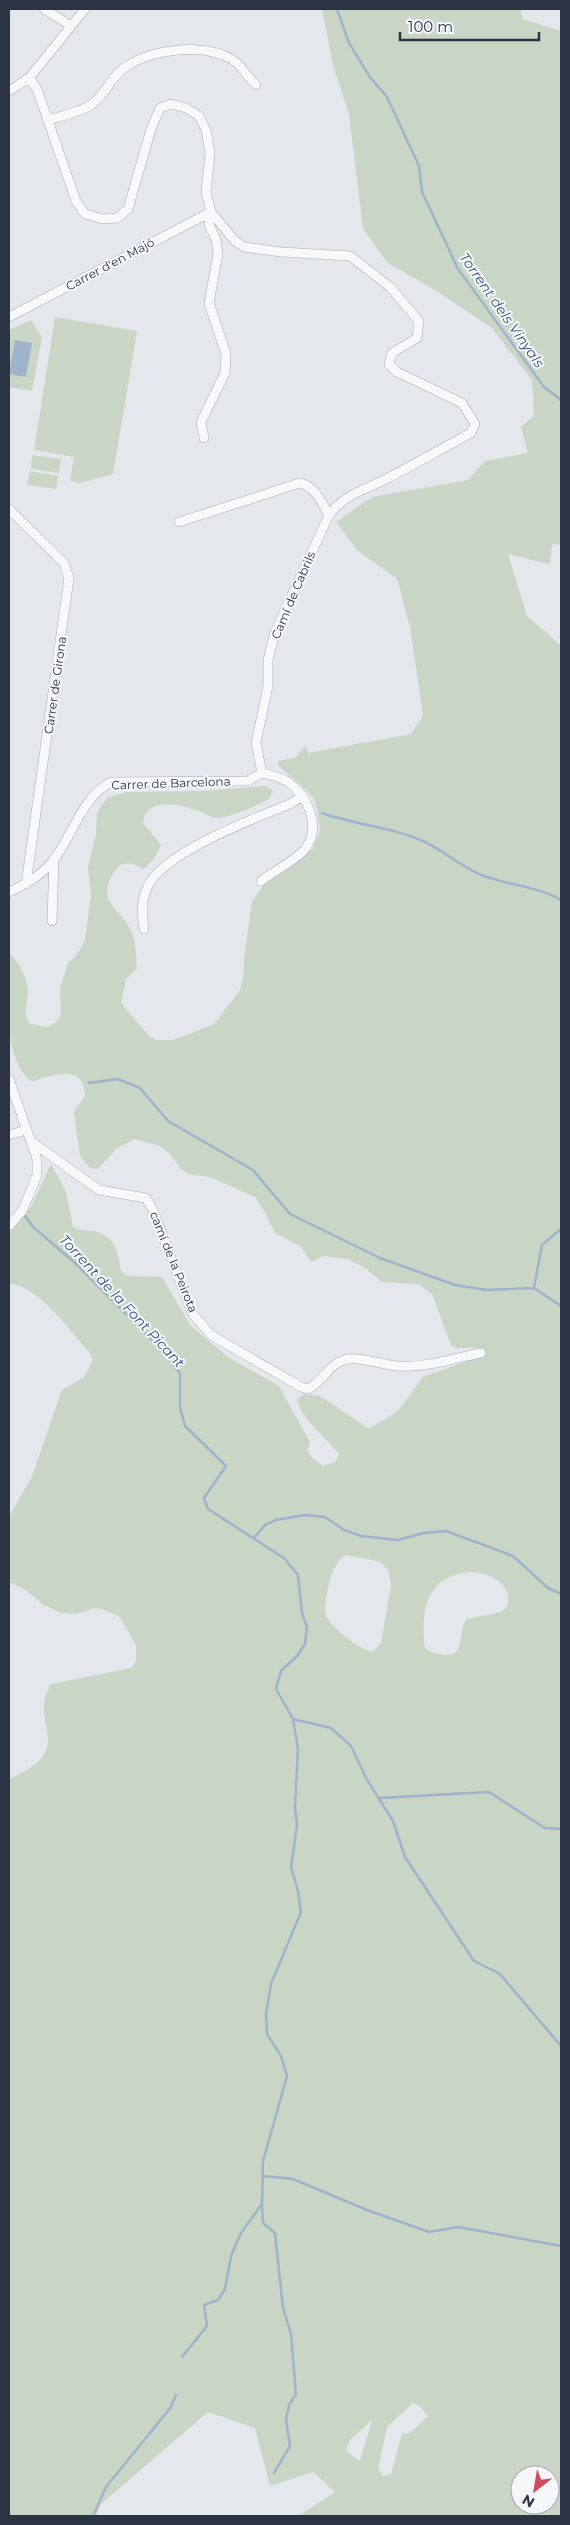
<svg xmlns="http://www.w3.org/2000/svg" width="570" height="2525" viewBox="0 0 570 2525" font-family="Montserrat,sans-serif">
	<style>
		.green { fill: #c9d6c5; fill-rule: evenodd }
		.water { fill: #9fb4cc }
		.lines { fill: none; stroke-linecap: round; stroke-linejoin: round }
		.stream { stroke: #9fb4cc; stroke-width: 2.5 }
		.minor-casing { stroke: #a9aeb7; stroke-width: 10 }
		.minor { stroke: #f7f8fa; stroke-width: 9 }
		.labels { text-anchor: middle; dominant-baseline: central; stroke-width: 4; stroke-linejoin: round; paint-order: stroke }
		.street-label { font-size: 12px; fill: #2b3445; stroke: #f4f6f9 }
		.water-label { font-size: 14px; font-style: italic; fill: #34527a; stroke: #f4f6f9 }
	</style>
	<rect width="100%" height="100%" fill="#e4e7ec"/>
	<path class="green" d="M322 9H521L522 19 561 31V545L552 544 550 564 508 554 527 616 559 644H561V2516H298L335 2492 313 2472 270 2486 255 2428 208 2412 101 2504 96 2516H9V1779C81 1748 26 1724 51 1684L131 1668 136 1661V1645L119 1616 102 1609 94 1608 77 1614 61 1613 44 1605 24 1589 9 1582V1516L31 1479 62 1390 84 1377 93 1360 89 1352C71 1332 37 1284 9 1284V1231L31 1207 51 1164 66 1192 73 1227C80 1231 85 1230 93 1231 116 1236 118 1252 121 1271L128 1276 162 1277 190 1325 228 1357 279 1386 310 1442 307 1450 312 1458 323 1466 335 1462 339 1454C328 1440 298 1415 297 1399L304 1394 320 1396 369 1429 398 1411 423 1377 486 1354C476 1341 462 1353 451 1345L432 1294 418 1284 382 1282 368 1270 348 1259 323 1256 311 1262 301 1247 275 1233 266 1214 255 1197 210 1177 188 1174 181 1169 170 1154 160 1146 134 1139 116 1149 98 1169 90 1168 80 1156 74 1112 85 1096C85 1063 51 1075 32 1082 0 1057 9 990 9 954 19 960 26 977 28 989 29 1002 21 1013 30 1024L48 1027 56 1022 61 1014 60 989 68 963 75 957 85 941 91 894 88 867 96 834 97 812 107 798 127 792 201 791 266 786 273 791C272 794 270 798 267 800 260 805 224 819 216 818 210 818 205 813 199 811 182 805 146 796 143 823L161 845 155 857 144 869 130 863 122 864C117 867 115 871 112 876 97 902 120 909 131 930 136 940 136 957 137 968L126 979 121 1003 149 1036 156 1040H174L214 1024 240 990 244 974V958L252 902 266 881 312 850 320 831 317 808 314 799 305 789 278 765V761L295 758 306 745 308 753 411 734 423 716 410 627 397 579 357 550 336 522 372 497 468 480 485 461 528 453 521 427 534 415 532 380 492 328 438 292 387 262 363 229 349 114 333 65ZM346 1555 381 1562 389 1571 391 1586 381 1643 373 1652C360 1650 332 1628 326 1616 324 1600 330 1563 346 1555ZM471 1572C490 1573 514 1584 507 1607L501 1612 467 1619C458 1628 465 1655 448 1655 438 1655 433 1653 425 1648 420 1611 426 1575 471 1572ZM413 2403 419 2406 428 2416 410 2433 402 2434 391 2474 383 2476 378 2469 387 2427ZM372 2420 360 2461 346 2451 350 2440ZM520 2475H550V2505H520Z
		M55 317 137 331 113 474 79 483 70 481 74 457 34 450Z
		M31 320 42 337 32 391 9 387V330Z
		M32 455 61 459 59 473 31 469Z
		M30 471 58 476 56 489 27 485Z"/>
	<path class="water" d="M15 340 32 343 26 377 9 374Z"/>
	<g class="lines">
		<path class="stream" d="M337 9 349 43 370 77 387 97 419 166 422 192 458 269 544 387 561 400
			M322 813C356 825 392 827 425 842 444 851 462 867 481 875 507 885 537 886 561 900
			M89 1083 118 1079 140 1088 168 1121 253 1170 290 1214 380 1258 455 1285 487 1290 534 1288 561 1306
			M25 1216 33 1227 73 1261 151 1339 180 1373V1407L185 1426 226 1466 204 1498 208 1509 284 1558 298 1575 302 1613 307 1627 305 1644 297 1656 281 1671 276 1689 293 1719 298 1749 295 1807 297 1825 291 1867 298 1891 301 1912 271 1984 266 2013 267 2034 281 2056 287 2076 263 2161 262 2204 241 2233 231 2256 225 2289 218 2300 204 2305 207 2326 182 2357
			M534 1288 542 1245 561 1229
			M254 1538 265 1525 276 1520 304 1515 325 1517 344 1530 361 1536 398 1540 423 1533 446 1531 513 1556 548 1588 561 1594
			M293 1719 331 1728 351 1746 366 1778 393 1821 405 1857 474 1961 500 1974 561 2046
			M379 1798 489 1792 545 1828 561 1829
			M263 2176 293 2179 367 2210 429 2232 458 2227 561 2246
			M262 2204 263 2223 275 2233 283 2308 291 2334 296 2394 289 2405 286 2420 290 2446 274 2473
			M93 2516 106 2487 171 2407 176 2395"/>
		<g class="minor-casing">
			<path id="minor" d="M44 9 70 25
				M29 78 37 89 76 201 85 214 103 219 117 218 128 209 151 129 160 108 171 104 186 108 199 116 206 130 210 154 206 192 211 212 235 241 244 247 281 252 350 256 390 287 419 321 417 338 392 353 389 364 397 372 462 403 475 424 471 433C443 448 415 464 386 479 363 491 346 493 329 515L275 632 268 660V686L256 743 262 773
				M9 91 29 78 85 9
				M48 120C62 116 79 112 91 105 105 96 110 78 124 68 151 49 204 42 233 60 241 65 248 78 256 85
				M9 317 211 212
				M204 438 201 422 225 373 226 354 209 303 218 254 216 239 209 225 211 212
				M9 509 64 563 69 578 26 884
				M179 522 300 483C315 486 322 503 329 515
				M261 881C273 872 296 860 305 849 322 827 308 796 288 782 280 777 270 775 262 773
				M9 892C26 884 43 875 55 858 73 834 83 796 111 782L248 781 262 773
				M52 921 54 859
				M144 929C142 914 141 902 147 888 161 853 255 818 290 804L302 796
				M9 1079 37 1159V1175L29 1195 22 1211 9 1226
				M9 1135 26 1130
				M32 1142 99 1190 146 1198 153 1210 192 1313 211 1335 301 1387 308 1389C322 1382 330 1362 348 1359 364 1357 382 1365 398 1366 426 1368 454 1358 481 1353"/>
		</g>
		<use href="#minor" class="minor"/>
	</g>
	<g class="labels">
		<g class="street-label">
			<text transform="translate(110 264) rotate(-28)">Carrer d'en Majó</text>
			<text transform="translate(293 595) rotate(-67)">Camí de Cabrils</text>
			<text transform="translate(55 685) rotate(-82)">Carrer de Girona</text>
			<text transform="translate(171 783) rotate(-2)">Carrer de Barcelona</text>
			<text transform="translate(174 1262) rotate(68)">camí de la Peirota</text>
		</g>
		<g class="water-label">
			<text transform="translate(502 310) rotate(55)">Torrent dels Vinyals</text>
			<text transform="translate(122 1301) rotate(47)">Torrent de la Font Picant</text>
		</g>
	</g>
	<rect width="570" height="2525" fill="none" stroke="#2b3445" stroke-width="20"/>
	<g transform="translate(535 2490) rotate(211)"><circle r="24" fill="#f4f6f9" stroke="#a4a8b1"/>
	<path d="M0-4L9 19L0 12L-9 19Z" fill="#d1495b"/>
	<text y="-8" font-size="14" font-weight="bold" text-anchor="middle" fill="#2b3445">N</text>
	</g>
	<path d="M400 32v8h139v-8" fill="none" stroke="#2b3445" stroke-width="2.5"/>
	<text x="408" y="32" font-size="15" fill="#2b3445" stroke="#f4f6f9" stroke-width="4" paint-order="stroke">100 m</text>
</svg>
